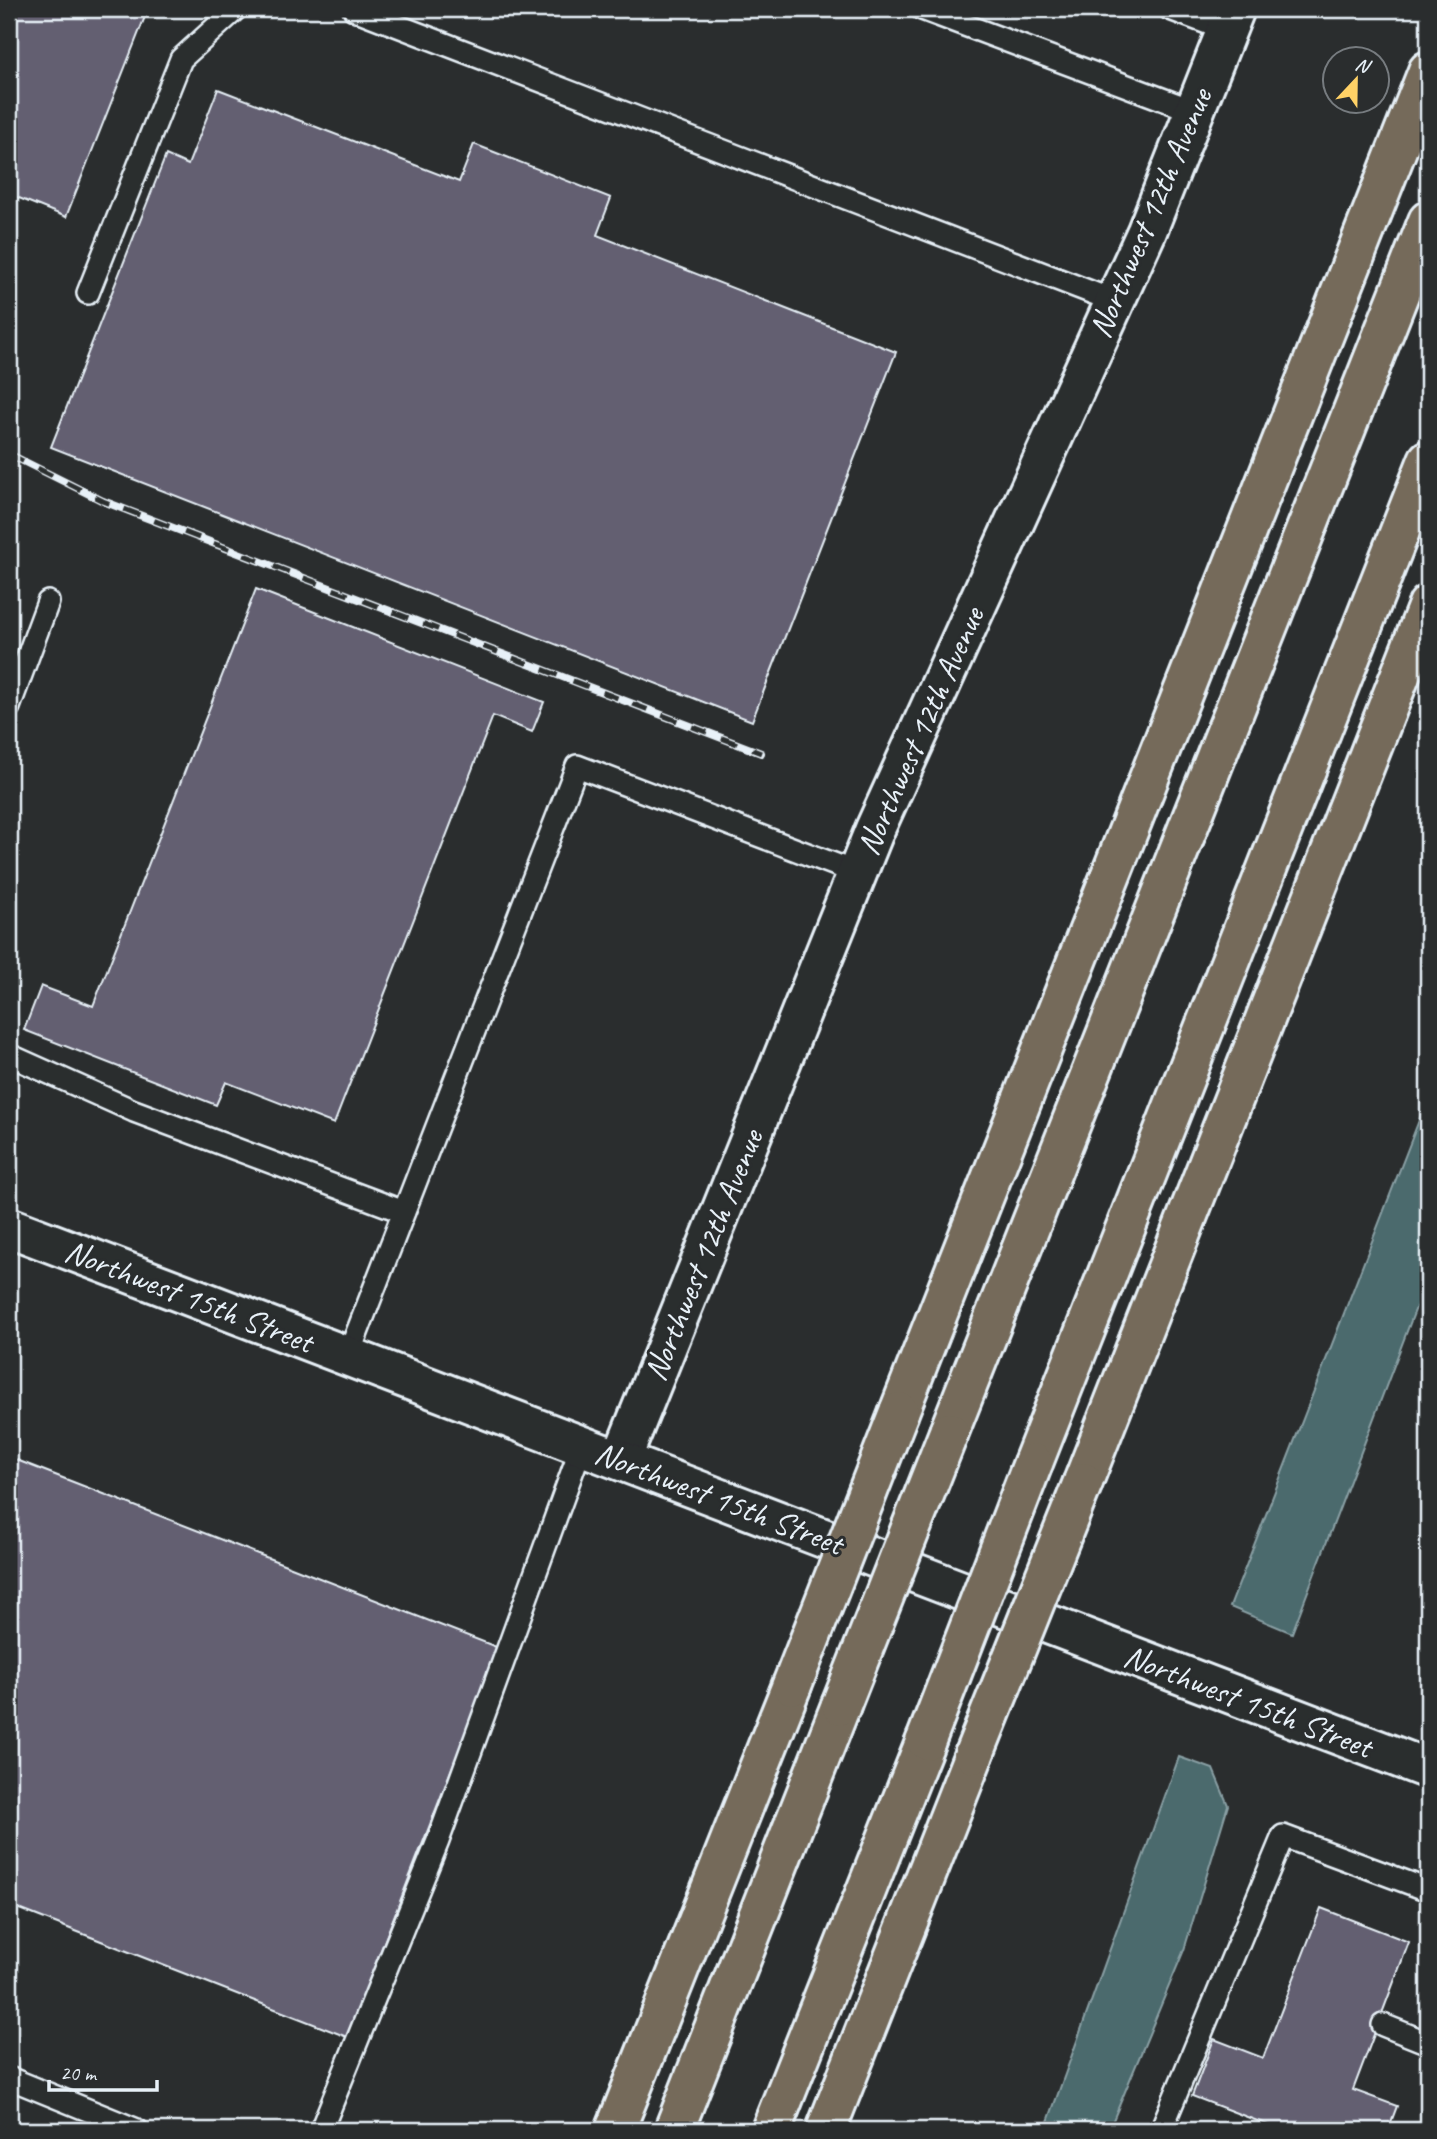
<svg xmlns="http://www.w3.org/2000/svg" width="1437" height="2139" viewBox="0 0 1437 2139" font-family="Caveat,sans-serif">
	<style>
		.water { fill: #4c6a6d; stroke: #8aa0a5; stroke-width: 2 }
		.building { fill: #645f71; stroke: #e8f1f8; stroke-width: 2 }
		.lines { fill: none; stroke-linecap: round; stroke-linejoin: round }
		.lane-casing { stroke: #e8f1f8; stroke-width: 26 }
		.street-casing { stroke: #e8f1f8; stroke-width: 44 }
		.secondary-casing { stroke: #e8f1f8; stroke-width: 44 }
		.highway-casing { stroke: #e8f1f8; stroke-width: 44 }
		.lane { stroke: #2a2d2e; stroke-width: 21 }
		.street { stroke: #2a2d2e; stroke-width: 38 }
		.secondary { stroke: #2a2d2e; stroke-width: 38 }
		.highway { stroke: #746a5a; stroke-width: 38 }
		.rail-casing { stroke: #e8f1f8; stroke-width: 8 }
		.rail { stroke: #2a2d2e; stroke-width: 5; stroke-dasharray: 16; stroke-linecap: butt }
		.highway-bridge-casing { stroke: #e8f1f8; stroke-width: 44; stroke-linecap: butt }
		.highway-bridge { stroke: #746a5a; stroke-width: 38 }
		.labels { text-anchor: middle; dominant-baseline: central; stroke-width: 6; stroke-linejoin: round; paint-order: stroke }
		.street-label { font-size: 33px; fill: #e8f1f8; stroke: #2a2d2e }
	</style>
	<rect width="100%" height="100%" fill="#2a2d2e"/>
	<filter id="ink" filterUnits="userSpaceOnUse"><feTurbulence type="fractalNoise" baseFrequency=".0143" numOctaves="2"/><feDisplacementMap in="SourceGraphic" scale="14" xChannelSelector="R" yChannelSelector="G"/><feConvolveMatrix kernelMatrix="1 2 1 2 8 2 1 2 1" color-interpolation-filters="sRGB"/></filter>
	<g filter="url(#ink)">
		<path class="water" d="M1428 1097V1276L1292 1633 1230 1607Z
			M1179 1757 1213 1769 1228 1805 1184 1950 1109 2130H1045Z"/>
		<path class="building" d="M9 9H148L66 217 9 194Z
			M218 89 459 182 474 144 611 198 597 235 896 352 752 721 51 447 166 155 188 165Z
			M256 589 544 702 532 732 493 716 334 1124 226 1082 216 1105 24 1030 41 986 93 1006Z
			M9 1457 499 1648 347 2037 9 1905Z
			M1321 1908 1409 1942 1353 2090 1397 2106 1388 2130H1281L1192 2096 1214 2039 1263 2058Z"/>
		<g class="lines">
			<g class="lane-casing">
				<path id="lane" d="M354 9 1114 301
					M922 9 1194 111
					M1170 9 1226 30
					M88 293 181 59 236 9
					M9 707 48 602
					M9 1055 134 1111 404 1212
					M348 1356 577 766 857 873
					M1383 2025 1428 2043
					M9 2078 137 2130
					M321 2130 438 1841 582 1445
					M1167 2130 1164 2123 1283 1836 1428 1890"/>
			</g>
			<g class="street-casing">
				<path id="street" d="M621 1460 875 829 1147 231 1235 9"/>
			</g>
			<g class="secondary-casing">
				<path id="secondary" d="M9 1227 1428 1769"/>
			</g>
			<g class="highway-casing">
				<path id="highway" d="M899 1412 1428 71
					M949 1432 1428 221
					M1033 1463 1428 460
					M1083 1482 1428 605
					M615 2130 792 1685
					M674 2130 841 1705
					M771 2130 926 1740
					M826 2130 974 1754"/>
			</g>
			<use href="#lane" class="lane"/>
			<use href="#street" class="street"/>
			<use href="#secondary" class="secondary"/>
			<use href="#highway" class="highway"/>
			<g class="rail-casing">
				<path id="rail" d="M9 454 103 501 761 753"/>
			</g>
			<use href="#rail" class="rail"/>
			<g class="highway-bridge-casing">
				<path id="highway-bridge" d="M792 1685 899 1412
					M841 1705 949 1432
					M926 1740 1033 1463
					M974 1754 1083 1482"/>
			</g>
			<use href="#highway-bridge" class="highway-bridge"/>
		</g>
	</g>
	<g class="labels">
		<g class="street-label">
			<text transform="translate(1150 213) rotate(-67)">Northwest 12th Avenue</text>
			<text transform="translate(920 731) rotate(-66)">Northwest 12th Avenue</text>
			<text transform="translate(703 1255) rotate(-68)">Northwest 12th Avenue</text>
			<text transform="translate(189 1296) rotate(21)">Northwest 15th Street</text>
			<text transform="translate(719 1498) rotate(21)">Northwest 15th Street</text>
			<text transform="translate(1248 1701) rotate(21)">Northwest 15th Street</text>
		</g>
	</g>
	<rect width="1437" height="2139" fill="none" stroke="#2a2d2e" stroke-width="35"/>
	<rect x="18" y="18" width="1402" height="2104" fill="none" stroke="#e8f1f8" stroke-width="2.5" filter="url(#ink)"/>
	<g transform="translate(1356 80) rotate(22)"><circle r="33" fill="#2a2d2e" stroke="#767b7f" stroke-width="2"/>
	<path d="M0-5L12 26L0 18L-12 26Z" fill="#ffd166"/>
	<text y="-10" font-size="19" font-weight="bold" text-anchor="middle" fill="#e8f1f8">N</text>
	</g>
	<path d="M49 2080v10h108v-10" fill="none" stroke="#e8f1f8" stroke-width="3.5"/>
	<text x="60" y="2080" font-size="21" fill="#e8f1f8" stroke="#2a2d2e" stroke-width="5" paint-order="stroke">20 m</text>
</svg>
